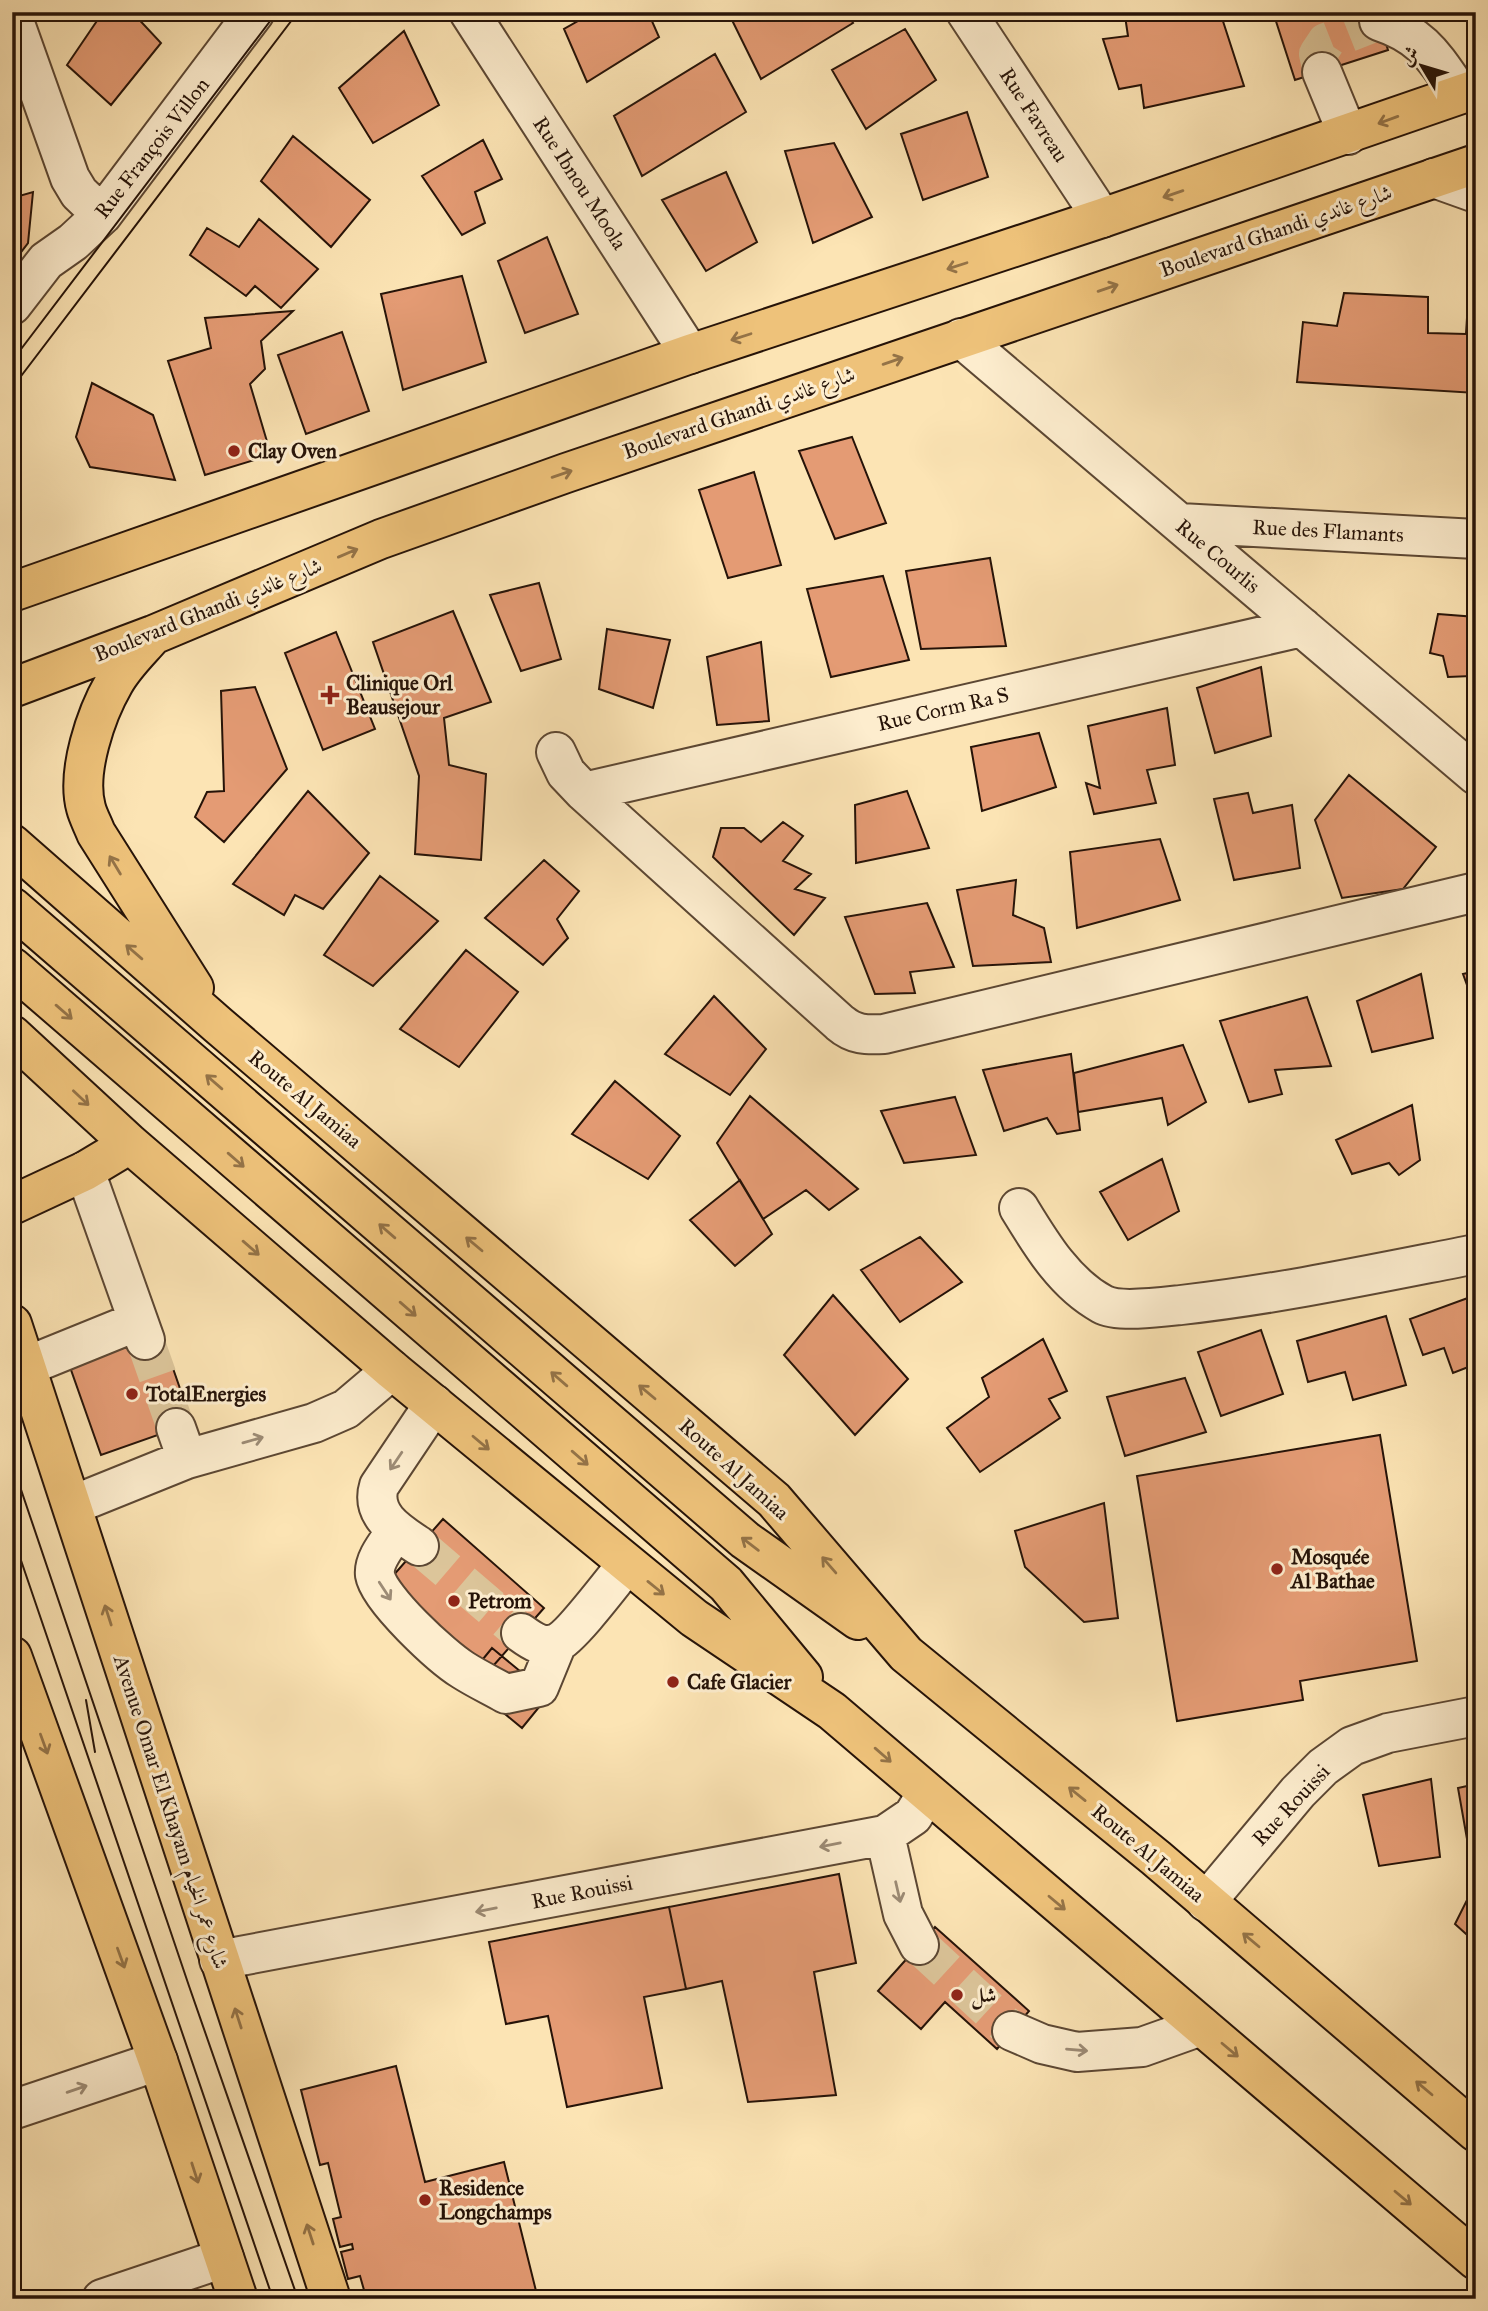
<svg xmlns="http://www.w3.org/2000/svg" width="1488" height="2311" viewBox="0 0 1488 2311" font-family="'IM FELL Great Primer',Amiri,serif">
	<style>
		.building { fill: #e49b74; stroke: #261308; stroke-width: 2 }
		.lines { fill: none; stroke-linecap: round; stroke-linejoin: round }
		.minor-tunnel { stroke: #dcc59a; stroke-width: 38; stroke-dasharray: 38 19; stroke-linecap: butt }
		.minor-casing { stroke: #5c4733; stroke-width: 42 }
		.major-casing { stroke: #261308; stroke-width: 42 }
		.minor { stroke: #fdedce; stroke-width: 38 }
		.major { stroke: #eec27a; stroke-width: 38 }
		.tram { stroke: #261308; stroke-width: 2 }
		.oneway { stroke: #947347 }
		.oneway2 { stroke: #9c8b75 }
		.poi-dot { fill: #8f2418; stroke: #fdedce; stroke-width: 2.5 }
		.labels { text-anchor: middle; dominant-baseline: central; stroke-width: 6; stroke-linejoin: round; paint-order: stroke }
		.street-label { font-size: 21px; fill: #261308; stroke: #fdedce }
		.poi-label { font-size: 21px; font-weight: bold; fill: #261308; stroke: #fdedce; text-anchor: start }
	</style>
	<rect width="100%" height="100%" fill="#fce4b4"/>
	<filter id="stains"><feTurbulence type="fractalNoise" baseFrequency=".00286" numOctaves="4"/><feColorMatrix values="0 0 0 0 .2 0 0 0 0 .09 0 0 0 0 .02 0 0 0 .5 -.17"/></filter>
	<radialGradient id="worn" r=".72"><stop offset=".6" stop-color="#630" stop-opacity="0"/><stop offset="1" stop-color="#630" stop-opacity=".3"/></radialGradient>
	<path class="building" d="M103 12H132L161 43 111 105 67 65Z
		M594 12H648L659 37 587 82 564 29Z
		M728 12H846L853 23 761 79Z
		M1142 12H1220L1244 86 1144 108 1141 85 1119 89 1103 39 1128 36 1125 16Z
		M1273 12H1376L1388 50 1295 80Z
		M905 29 936 80 866 129 832 70Z
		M404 31 439 105 373 143 339 88Z
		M715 54 746 112 642 176 614 116Z
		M967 112 988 177 923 200 901 134Z
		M293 136 370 200 331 247 261 181Z
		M483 140 502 179 475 192 485 223 462 235 422 176Z
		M834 143 872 217 813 243 785 151Z
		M726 172 757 242 706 271 662 200Z
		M33 192 28 243 12 264V198Z
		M259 219 318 269 281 308 255 286 246 296 190 255 207 228 239 247Z
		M547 237 578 314 525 333 498 261Z
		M462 276 486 362 403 390 381 294Z
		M1344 293 1428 297V333L1466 334 1468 302H1476V393L1297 382 1303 322 1337 326Z
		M293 311 261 341 265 369 250 384 271 455 205 475 168 361 211 348 205 318Z
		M342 332 369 411 306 434 278 355Z
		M92 383 153 415 175 480 90 467 76 437Z
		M852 437 886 523 835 539 799 451Z
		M754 472 781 565 728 578 699 490Z
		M990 558 1006 646 921 649 906 571Z
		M883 576 909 660 831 677 807 589Z
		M539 583 561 659 521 671 490 595Z
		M453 611 491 702 444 718 449 765 486 774 481 860 415 854 419 776 373 642Z
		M1438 614 1476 617V697H1468L1471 676 1448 677 1443 656 1430 653Z
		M607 629 670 640 653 708 599 689Z
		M336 632 375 729 323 750 285 653Z
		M761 642 769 721 717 725 707 657Z
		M1261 667 1271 736 1215 753 1197 688Z
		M255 687 287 769 224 842 195 817 207 792 224 791 221 691Z
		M1167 708 1175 765 1147 770 1156 803 1094 814 1086 783 1100 788 1088 726Z
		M1039 733 1056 787 982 811 971 747Z
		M1349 775 1436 847 1403 889 1342 898 1315 820Z
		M308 791 369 853 323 909 295 895 284 915 233 884Z
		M907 791 929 848 856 863 855 805Z
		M1248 793 1253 813 1292 805 1300 868 1234 880 1214 799Z
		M783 822 803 836 783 861 811 874 795 889 825 898 794 935 713 857 721 828H744L761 842Z
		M1160 839 1180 900 1077 928 1070 852Z
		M544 860 579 891 557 919 568 938 543 965 485 918Z
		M380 876 438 921 373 986 324 955Z
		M1016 880 1013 915 1044 928 1051 962 973 966 957 890Z
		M927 903 954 967 910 972 915 993 875 994 845 917Z
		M466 950 518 992 459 1067 400 1029Z
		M1476 971V1010L1463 974Z
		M1421 974 1433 1038 1372 1052 1357 1001Z
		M714 996 766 1049 730 1095 665 1054Z
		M1307 997 1331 1066 1275 1070 1282 1094 1249 1102 1220 1021Z
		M1183 1045 1206 1102 1168 1125 1162 1098 1078 1112 1074 1073Z
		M1071 1054 1080 1130 1057 1134 1047 1118 1004 1131 983 1070Z
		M615 1081 680 1136 648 1179 572 1134Z
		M750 1096 858 1189 829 1210 806 1190 763 1219 717 1143Z
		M955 1097 976 1155 904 1163 881 1111Z
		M1412 1105 1420 1160 1399 1175 1389 1163 1352 1174 1336 1140Z
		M1162 1159 1179 1211 1128 1240 1100 1192Z
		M740 1180 772 1234 735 1266 690 1220Z
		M920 1237 962 1282 900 1322 861 1270Z
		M833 1295 908 1379 855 1435 784 1355Z
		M1476 1295V1364L1453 1373 1444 1348 1423 1355 1410 1319Z
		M1386 1316 1406 1385 1353 1400 1345 1372 1308 1382 1297 1341Z
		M1261 1330 1283 1394 1221 1416 1198 1352Z
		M161 1334 192 1423 101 1455 70 1367Z
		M1043 1339 1067 1391 1049 1399 1060 1418 980 1472 947 1428 989 1397 982 1378Z
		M1185 1378 1206 1432 1125 1456 1107 1397Z
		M1380 1435 1417 1661 1300 1681 1303 1700 1177 1721 1137 1476Z
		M1104 1503 1118 1618 1084 1622 1025 1567 1015 1531Z
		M443 1519 544 1608 486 1674 384 1586Z
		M492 1648 549 1695 522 1728 465 1681Z
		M1431 1779 1440 1857 1379 1866 1363 1795Z
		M1476 1784V1872L1473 1873 1458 1788Z
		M839 1874 856 1963 814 1972 836 2095 748 2102 722 1981 686 1989 669 1907Z
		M1476 1894V1943L1455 1924 1469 1896Z
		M669 1907 686 1989 644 1997 662 2088 567 2107 548 2016 506 2024 489 1942Z
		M935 1927 1029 2011 997 2049 945 2002 921 2029 878 1991Z
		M396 2066 425 2182 504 2162 538 2299H363L366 2297 360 2276 348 2279 341 2252 353 2249 352 2244 340 2247 333 2219 341 2217 328 2163 320 2165 301 2090Z"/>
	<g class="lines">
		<path class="minor-tunnel" d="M1322 72 1318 54 1326 42 1379 21
			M145 1340 176 1428
			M419 1546 521 1633
			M919 1945 1012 2031"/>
		<g class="minor-casing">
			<path id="minor" d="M469 12 690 354
				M966 12 1102 218
				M12 15 70 178 79 193 102 215
				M1379 21C1424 36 1434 57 1460 94
				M1322 72 1348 135
				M1434 178 1476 193
				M12 305 46 261 73 242 102 215 255 12
				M961 338 1476 775
				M1180 523 1476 539
				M556 752 566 773 584 792 840 1023C854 1035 866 1035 884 1034L1476 892
				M584 792 1302 627
				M85 1171 145 1340
				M1019 1208C1041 1244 1064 1283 1102 1304 1118 1313 1163 1307 1181 1305 1280 1294 1378 1273 1476 1254
				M27 1366 138 1321
				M176 1428 187 1459
				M73 1505 187 1459 314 1423 346 1409 392 1370
				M396 1531C388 1543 373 1560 375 1575 379 1599 442 1657 463 1670 477 1679 492 1686 506 1694L539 1687 557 1643
				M419 1546C398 1532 370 1515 379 1486L434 1404
				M521 1633C532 1641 543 1649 557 1643 571 1637 614 1580 627 1564
				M885 1835 903 1914 919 1945
				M1206 1902 1298 1792 1323 1767 1352 1746 1388 1733 1476 1716
				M219 1960 885 1835 913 1816 927 1793
				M1012 2031 1042 2044 1077 2052 1142 2047 1201 2026
				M12 2110 158 2061
				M102 2299 224 2258"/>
		</g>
		<g class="major-casing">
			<path id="major" d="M12 592 690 354 1102 218 1476 89
				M152 636C139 651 124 665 114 683 96 714 76 772 86 808 88 816 93 825 96 833L194 988
				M12 688 153 635 381 539 566 473 1476 164
				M12 844 218 1025 774 1500 906 1654 1156 1858 1476 2132
				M12 907 745 1540 858 1620
				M12 967 726 1584 803 1677
				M12 1035 130 1144 392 1370 694 1618 832 1711 1476 2260
				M12 1205 85 1171 130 1144
				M12 1324 331 2299
				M12 1656 158 2061 238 2299"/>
		</g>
		<use href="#minor" class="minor"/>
		<use href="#major" class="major"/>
		<path class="tram" d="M12 361 277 12
			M12 388 298 12
			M12 1463 189 1986 298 2299
			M12 1534 273 2299
			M86 1700 95 1752"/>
	</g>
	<defs><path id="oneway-shaft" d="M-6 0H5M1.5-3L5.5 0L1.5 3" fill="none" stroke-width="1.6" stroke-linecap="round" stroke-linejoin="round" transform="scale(1.75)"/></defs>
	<g class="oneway">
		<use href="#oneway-shaft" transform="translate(1388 120) rotate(160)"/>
		<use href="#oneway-shaft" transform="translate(1173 194) rotate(161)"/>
		<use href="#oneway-shaft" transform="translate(957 266) rotate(162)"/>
		<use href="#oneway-shaft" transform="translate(1108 288) rotate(-19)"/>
		<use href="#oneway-shaft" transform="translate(741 337) rotate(162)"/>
		<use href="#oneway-shaft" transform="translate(893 361) rotate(-19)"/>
		<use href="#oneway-shaft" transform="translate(562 474) rotate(-19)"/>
		<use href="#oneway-shaft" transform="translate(348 553) rotate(-23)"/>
		<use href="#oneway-shaft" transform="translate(115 865) rotate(-121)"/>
		<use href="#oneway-shaft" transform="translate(134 952) rotate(-139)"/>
		<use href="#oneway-shaft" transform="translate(64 1012) rotate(41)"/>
		<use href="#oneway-shaft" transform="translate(214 1082) rotate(-139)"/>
		<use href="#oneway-shaft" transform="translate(81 1098) rotate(43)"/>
		<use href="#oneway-shaft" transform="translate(236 1160) rotate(41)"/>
		<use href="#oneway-shaft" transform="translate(387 1231) rotate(-139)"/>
		<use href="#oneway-shaft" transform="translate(474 1244) rotate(-140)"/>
		<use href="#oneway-shaft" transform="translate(251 1248) rotate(41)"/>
		<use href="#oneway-shaft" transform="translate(408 1309) rotate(41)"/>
		<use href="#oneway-shaft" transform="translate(559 1379) rotate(-139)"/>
		<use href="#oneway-shaft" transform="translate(647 1392) rotate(-140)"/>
		<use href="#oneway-shaft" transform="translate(481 1443) rotate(40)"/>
		<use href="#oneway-shaft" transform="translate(580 1458) rotate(41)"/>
		<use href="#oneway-shaft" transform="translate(750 1544) rotate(-143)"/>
		<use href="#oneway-shaft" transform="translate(829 1565) rotate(-131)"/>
		<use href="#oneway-shaft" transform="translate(656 1588) rotate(39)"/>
		<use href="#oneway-shaft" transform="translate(108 1615) rotate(-108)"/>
		<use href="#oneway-shaft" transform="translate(44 1744) rotate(70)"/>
		<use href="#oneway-shaft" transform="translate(883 1755) rotate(41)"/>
		<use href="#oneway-shaft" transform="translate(1077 1794) rotate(-141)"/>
		<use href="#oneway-shaft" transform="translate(1057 1903) rotate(40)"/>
		<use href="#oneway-shaft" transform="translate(1251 1940) rotate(-140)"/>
		<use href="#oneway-shaft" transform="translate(121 1958) rotate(70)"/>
		<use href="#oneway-shaft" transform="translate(238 2018) rotate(-108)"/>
		<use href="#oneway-shaft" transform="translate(1230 2050) rotate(40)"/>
		<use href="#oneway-shaft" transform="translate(1424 2088) rotate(-140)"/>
		<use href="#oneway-shaft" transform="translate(195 2173) rotate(72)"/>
		<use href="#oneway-shaft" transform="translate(1403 2198) rotate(40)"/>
		<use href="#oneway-shaft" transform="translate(310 2234) rotate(-108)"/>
	</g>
	<g class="oneway2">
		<use href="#oneway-shaft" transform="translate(253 1440) rotate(-16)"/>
		<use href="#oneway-shaft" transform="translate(396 1461) rotate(124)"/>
		<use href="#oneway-shaft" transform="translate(385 1591) rotate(57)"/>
		<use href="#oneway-shaft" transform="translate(830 1845) rotate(169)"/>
		<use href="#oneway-shaft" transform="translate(898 1892) rotate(77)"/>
		<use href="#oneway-shaft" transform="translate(486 1910) rotate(169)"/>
		<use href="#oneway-shaft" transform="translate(1077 2050) rotate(5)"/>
		<use href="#oneway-shaft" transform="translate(77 2089) rotate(-19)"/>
	</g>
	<g class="poi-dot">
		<circle cx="234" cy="451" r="7"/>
		<path d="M326.5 684.5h7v7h7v7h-7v7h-7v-7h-7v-7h7z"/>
		<circle cx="132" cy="1394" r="7"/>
		<circle cx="1277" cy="1569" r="7"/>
		<circle cx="454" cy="1601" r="7"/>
		<circle cx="673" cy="1682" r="7"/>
		<circle cx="957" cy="1995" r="7"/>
		<circle cx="425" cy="2200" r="7"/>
	</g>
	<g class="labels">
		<g class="street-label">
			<text transform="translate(1034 115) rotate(57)">Rue Favreau</text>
			<text transform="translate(152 148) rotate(-52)">Rue François Villon</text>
			<text transform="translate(580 183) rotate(57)">Rue Ibnou Moola</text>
			<text transform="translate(1276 231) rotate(-19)">Boulevard Ghandi شارع غاندي</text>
			<text transform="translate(739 413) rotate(-19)">Boulevard Ghandi شارع غاندي</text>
			<text transform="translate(1328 531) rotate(3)">Rue des Flamants</text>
			<text transform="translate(1218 556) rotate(40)">Rue Courlis</text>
			<text transform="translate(208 610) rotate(-22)">Boulevard Ghandi شارع غاندي</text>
			<text transform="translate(943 709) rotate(-13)">Rue Corm Ra S</text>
			<text transform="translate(305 1099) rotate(40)">Route Al Jamiaa</text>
			<text transform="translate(734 1469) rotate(42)">Route Al Jamiaa</text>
			<text transform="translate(1291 1805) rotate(-47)">Rue Rouissi</text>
			<text transform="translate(171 1812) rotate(72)">Avenue Omar El Khayam شارع عمر الخيام</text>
			<text transform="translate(1148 1853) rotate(40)">Route Al Jamiaa</text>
			<text transform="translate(582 1892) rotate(-11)">Rue Rouissi</text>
		</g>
		<g class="poi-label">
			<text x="248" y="451">Clay Oven</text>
			<text x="346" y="683">Clinique Orl<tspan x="346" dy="24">Beausejour</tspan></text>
			<text x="146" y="1394">TotalEnergies</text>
			<text x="1291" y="1557">Mosquée<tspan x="1291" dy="24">Al Bathae</tspan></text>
			<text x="468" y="1601">Petrom</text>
			<text x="687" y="1682">Cafe Glacier</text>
			<text x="971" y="1995">شل</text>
			<text x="439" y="2188">Residence<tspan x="439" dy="24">Longchamps</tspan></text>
		</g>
	</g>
	<rect width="1488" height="2311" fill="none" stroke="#fce4b4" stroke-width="42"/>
	<rect x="14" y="14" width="1460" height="2283" fill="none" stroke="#261308" stroke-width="3.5"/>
	<rect x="21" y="21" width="1446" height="2269" fill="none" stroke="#261308" stroke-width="2"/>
	<g transform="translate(1422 66) rotate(308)" stroke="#fdedce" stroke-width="5" paint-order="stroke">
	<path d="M0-5L12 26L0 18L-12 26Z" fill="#261308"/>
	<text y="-10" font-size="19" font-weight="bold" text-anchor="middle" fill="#261308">ش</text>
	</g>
	<rect width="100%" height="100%" filter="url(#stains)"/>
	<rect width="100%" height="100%" fill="url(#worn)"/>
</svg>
